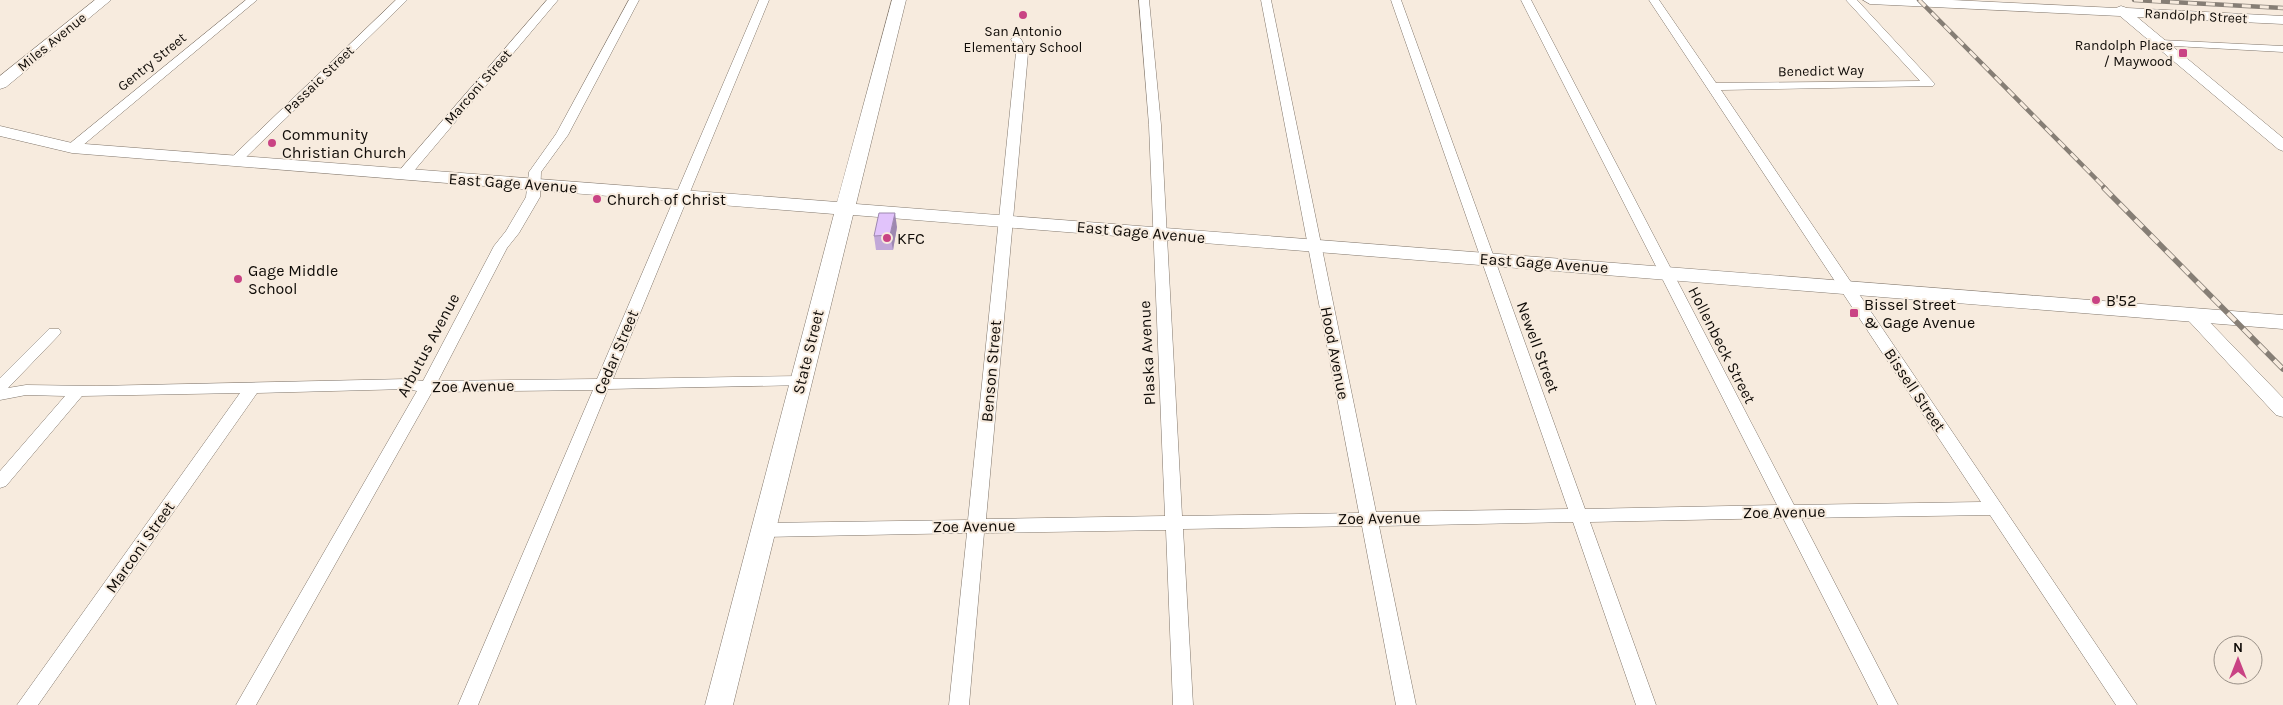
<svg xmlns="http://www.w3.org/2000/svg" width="2283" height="705" viewBox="0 0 2283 705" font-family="Karla,sans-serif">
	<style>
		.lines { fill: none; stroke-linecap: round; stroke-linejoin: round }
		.minor-casing { stroke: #81766b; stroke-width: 1 }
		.tertiary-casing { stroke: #81766b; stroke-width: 1 }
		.secondary-casing { stroke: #81766b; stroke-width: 1 }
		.minor { fill: #fff; fill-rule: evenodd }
		.tertiary { fill: #fff; fill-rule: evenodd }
		.secondary { fill: #fff; fill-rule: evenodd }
		.rail-far1-casing { stroke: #867e75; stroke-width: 4.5 }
		.rail-casing { stroke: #867e75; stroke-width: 5.5 }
		.rail-far1 { stroke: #f7ebde; stroke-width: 3; stroke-dasharray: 9; stroke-linecap: butt }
		.rail { stroke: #f7ebde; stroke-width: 4; stroke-dasharray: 11; stroke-linecap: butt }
		.wall { fill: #c2a8d8 }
		.shaded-wall { fill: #9e88b0 }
		.building { fill: #e1c3fb; stroke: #9e88b0 }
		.poi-dot { fill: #c94384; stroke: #f7ebde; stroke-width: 2 }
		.labels { text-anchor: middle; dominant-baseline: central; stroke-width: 4; stroke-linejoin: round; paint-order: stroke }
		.far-street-label { font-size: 14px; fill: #0f0b07; stroke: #f7ebde }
		.far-poi-label { font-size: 14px; fill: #0f0b07; stroke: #f7ebde }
		.poi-label { font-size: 16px; fill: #0f0b07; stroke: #f7ebde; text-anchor: start }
		.street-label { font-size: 16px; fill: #0f0b07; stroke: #f7ebde }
	</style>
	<rect width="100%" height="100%" fill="#f7ebde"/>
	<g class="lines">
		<g class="minor-casing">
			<path id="minor" d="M246 0H257L76 151H68L66 148 68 145Z
				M396 0H407L239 164H231L229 161 231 158Z
				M547 0H558L408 178H398L397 175 398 172Z
				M629 0H639L568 135 541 172 540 197 519 233 507 248 438 381 597 379 759 0H769L613 379 801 376 806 377 809 381 806 385 608 389 478 705H458L593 390 432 392 256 705H236L417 391 407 389 257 393 38 705H17L240 393 82 396 6 486 0 488V471L65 396 26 395 0 400V378L49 329H59L61 332 59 335 8 388 26 385 96 386 407 379 423 381 494 246 506 231 526 197 529 172 556 134Z
				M1139 0H1149L1161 125 1182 516 1359 513 1261 0H1271L1376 512 1568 509 1391 0H1401L1585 509 1777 505 1521 0H1531L1794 505 1981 502 1649 0H1659L1716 83 1920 81 1846 0H1857L1933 82 1935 84 1933 86 1721 90 2137 705H2116L1990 515 1801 518 1898 705H1878L1783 518 1590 522 1656 705H1636L1573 522 1379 526 1416 705H1396L1362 526 1183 529 1193 705H1173L1166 530 984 533 969 705H949L967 533 763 537 757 535 754 530 757 525 763 523 968 520 1016 53 1011 39 1016 36 1021 39 1028 53 986 519 1165 516 1149 125Z
				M2160 40 2283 46V52L2156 45 2154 43Z"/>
		</g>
		<g class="tertiary-casing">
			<path id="tertiary" d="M1863 0H1952L2116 8 2121 6 2127 8 2283 16V24L2137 17 2283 138V151L2278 149 2120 16 1870 4Z
				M2193 309 2199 311 2283 398V417L2276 415 2187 319 2184 315 2187 311Z"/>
		</g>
		<g class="secondary-casing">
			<path id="secondary" d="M95 0H111L6 87 0 89V76Z
				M892 0H906L856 204 2283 315V329L853 215 733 705H705L834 214 72 153 0 136V126L72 143 837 202Z"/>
		</g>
		<use href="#minor" class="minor"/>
		<use href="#tertiary" class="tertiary"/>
		<use href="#secondary" class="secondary"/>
		<g class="rail-far1-casing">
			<path id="rail-far1" d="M1919 0 2106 189
				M2134 0 2283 8"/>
		</g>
		<g class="rail-casing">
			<path id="rail" d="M2104 188 2283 369"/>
		</g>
		<use href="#rail-far1" class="rail-far1"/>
		<use href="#rail" class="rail"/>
	</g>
	<path class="wall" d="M897 227 893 250H876L874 236Z"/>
	<path class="shaded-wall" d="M895 213 897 227 893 250 890 235Z"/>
	<path class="building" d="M879 213H895L890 235 874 236Z"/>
	<g class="poi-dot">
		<circle cx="1023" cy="15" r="5"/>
		<rect x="2178" y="48" width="10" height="10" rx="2.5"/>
		<circle cx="272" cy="143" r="5"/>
		<circle cx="597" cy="199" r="5"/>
		<circle cx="887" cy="238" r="5"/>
		<circle cx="238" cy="279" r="5"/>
		<circle cx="2096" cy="300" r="5"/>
		<rect x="1849" y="308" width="10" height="10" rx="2.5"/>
	</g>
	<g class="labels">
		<g class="far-street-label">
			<text transform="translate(2196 16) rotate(3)">Randolph Street</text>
			<text transform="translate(52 42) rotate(-39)">Miles Avenue</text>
			<text transform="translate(152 62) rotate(-39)">Gentry Street</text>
			<text transform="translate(1821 71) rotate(-1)">Benedict Way</text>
			<text transform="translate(319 80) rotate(-44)">Passaic Street</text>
			<text transform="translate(478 87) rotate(-49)">Marconi Street</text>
		</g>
		<g class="far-poi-label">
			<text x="1023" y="31">San Antonio<tspan x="1023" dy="16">Elementary School</tspan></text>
			<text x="2173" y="45" text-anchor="end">Randolph Place<tspan x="2173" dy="16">/ Maywood</tspan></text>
		</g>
		<g class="poi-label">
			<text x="282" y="134">Community<tspan x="282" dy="18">Christian Church</tspan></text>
			<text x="607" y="199">Church of Christ</text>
			<text x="897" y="238">KFC</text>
			<text x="248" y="270">Gage Middle<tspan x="248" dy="18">School</tspan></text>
			<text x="2106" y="300">B'52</text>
			<text x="1864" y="304">Bissel Street<tspan x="1864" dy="18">&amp; Gage Avenue</tspan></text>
		</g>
		<g class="street-label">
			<text transform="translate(513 183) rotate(4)">East Gage Avenue</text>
			<text transform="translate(1141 232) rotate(5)">East Gage Avenue</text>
			<text transform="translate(1544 263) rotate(4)">East Gage Avenue</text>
			<text transform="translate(428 345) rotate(-62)">Arbutus Avenue</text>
			<text transform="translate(1722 345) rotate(63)">Hollenbeck Street</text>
			<text transform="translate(1538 347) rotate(70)">Newell Street</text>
			<text transform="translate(616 352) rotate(-67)">Cedar Street</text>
			<text transform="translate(808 352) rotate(-76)">State Street</text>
			<text transform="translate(1147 353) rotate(-93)">Plaska Avenue</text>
			<text transform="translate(1335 353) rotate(79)">Hood Avenue</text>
			<text transform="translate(991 371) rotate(-85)">Benson Street</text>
			<text transform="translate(473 386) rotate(-1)">Zoe Avenue</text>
			<text transform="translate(1915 390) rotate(56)">Bissell Street</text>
			<text transform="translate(1784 512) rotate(-1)">Zoe Avenue</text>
			<text transform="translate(1379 518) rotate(-1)">Zoe Avenue</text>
			<text transform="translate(974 526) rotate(-1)">Zoe Avenue</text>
			<text transform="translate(140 547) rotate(-55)">Marconi Street</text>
		</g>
	</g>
	<g transform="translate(2238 660)"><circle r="24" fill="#f7ebde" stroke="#9a9188"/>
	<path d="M0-4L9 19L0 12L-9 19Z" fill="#c94384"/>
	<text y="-8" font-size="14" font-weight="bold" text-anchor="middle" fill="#0f0b07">N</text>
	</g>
</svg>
